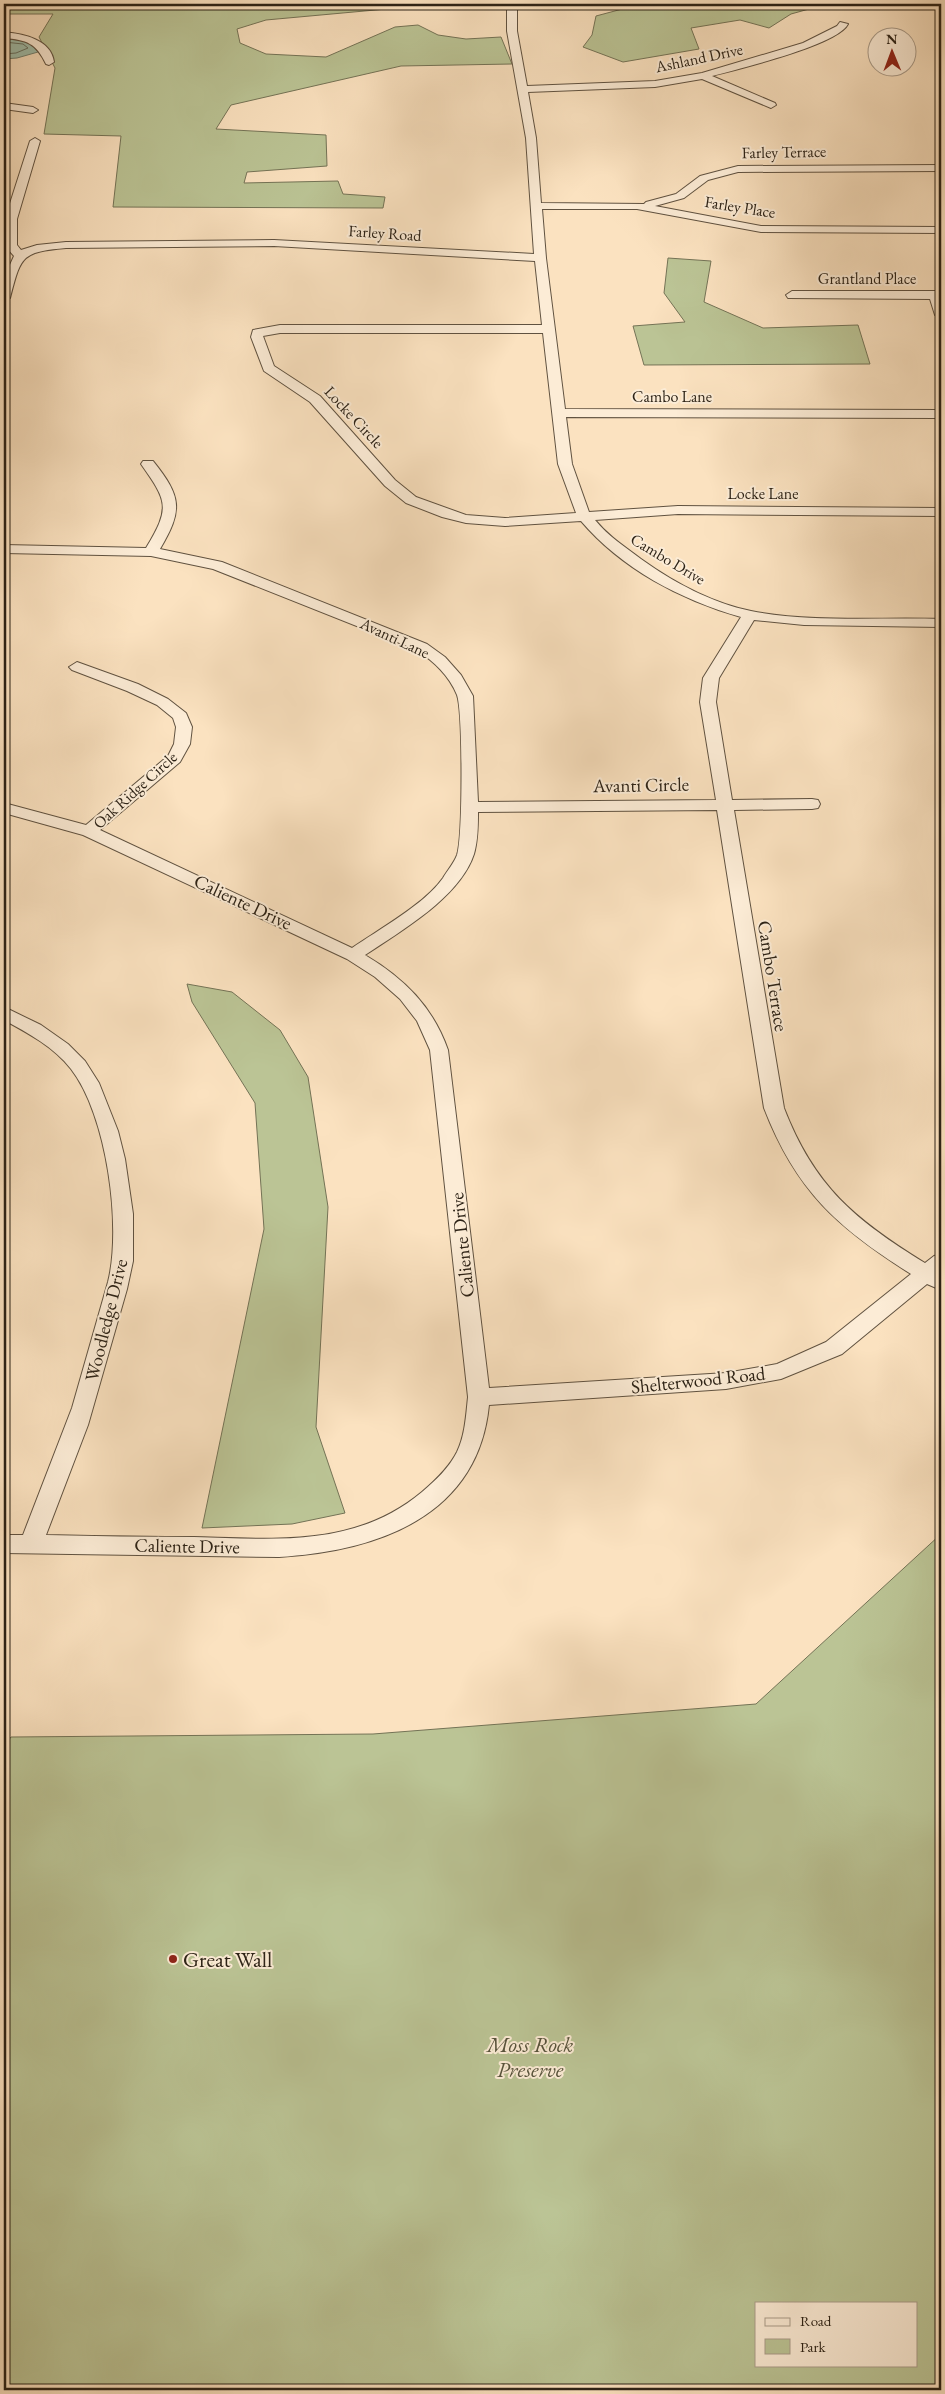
<svg xmlns="http://www.w3.org/2000/svg" width="945" height="2394" viewBox="0 0 945 2394" font-family="'EB Garamond',serif">
	<style>
		.green { fill: #bbc495; stroke: #747356; fill-rule: evenodd }
		.water { fill: #a0bfac; stroke: #728070 }
		.lines { fill: none; stroke-linecap: round; stroke-linejoin: round }
		.shore { stroke: #667061; stroke-width: 1 }
		.minor-casing { stroke: #605240; stroke-width: 2 }
		.minor { fill: #fcecd6; fill-rule: evenodd }
		.poi-dot { fill: #8f2418; stroke: #fcecd6; stroke-width: 2 }
		.labels { text-anchor: middle; dominant-baseline: central; stroke-width: 4; stroke-linejoin: round; paint-order: stroke }
		.far-street-label { font-size: 16px; fill: #2c2216; stroke: #fcecd6 }
		.street-label { font-size: 19px; fill: #2c2216; stroke: #fcecd6 }
		.near-poi-label { font-size: 22px; fill: #2c2216; stroke: #fcecd6; text-anchor: start }
		.near-park-label { font-size: 22px; font-style: italic; fill: #57533c; stroke: #fcecd6 }
	</style>
	<rect width="100%" height="100%" fill="#fbe2c0"/>
	<filter id="stains"><feTurbulence type="fractalNoise" baseFrequency=".004" numOctaves="4"/><feColorMatrix values="0 0 0 0 .2 0 0 0 0 .09 0 0 0 0 .02 0 0 0 .5 -.17"/></filter>
	<radialGradient id="worn" r=".72"><stop offset=".6" stop-color="#630" stop-opacity="0"/><stop offset="1" stop-color="#630" stop-opacity=".3"/></radialGradient>
	<path class="green" d="M4 4H441L266 20 237 29 240 43 266 54 326 57 395 27 418 25 438 35 466 39 501 37 512 64 401 66 231 105 216 129 326 135 327 166 247 172 244 183 338 181 343 194 385 197 383 208 113 207 121 136 44 134 55 68 39 37 53 14H4Z
		M641 4H827L791 14 769 28 740 20 691 28 699 49 623 62 583 47 592 35 596 16Z
		M668 258 711 261 704 302 763 328 858 325 870 364 644 365 633 326 685 322 664 293Z
		M187 984 232 992 280 1030 308 1077 328 1207 316 1427 345 1513 292 1524 202 1528 264 1229 255 1103 192 1002Z
		M941 1534V2390H4V1746L11 1737 373 1734 756 1704ZM756 2303H916V2365H756Z"/>
	<path class="water" d="M4 37 27 39 38 52 17 58 4 59Z"/>
	<g class="lines">
		<path class="shore" d="M4 42 23 44 28 48 16 53 4 54"/>
		<g class="minor-casing">
			<path id="minor" d="M507 4H517V31L527 86 655 81 702 73 803 43 837 26 840 22 848 24C838 45 738 69 712 76L775 103 776 105 771 108 702 79 655 87 528 92 536 138 541 203 644 204 646 202 676 194 700 176 738 166 941 165V171L738 172 708 180 684 198 655 206 761 226 941 227V233L761 232 637 209H542L546 258 565 409 941 410V418L566 417 572 464 589 512 678 506 941 508V516L678 514 595 520C608 536 625 547 641 559 673 582 712 603 751 611 812 623 879 617 941 619V627L804 625 754 620 719 678 716 702 732 800 812 799 818 800 820 804 818 808 812 809 734 810 784 1108C814 1186 855 1220 925 1263L934 1256 941 1254V1290L927 1284 842 1354 781 1379 726 1389 489 1405C478 1517 377 1551 279 1557L4 1553V1535H23L72 1408 108 1282C122 1227 107 1115 71 1069 54 1047 28 1033 4 1020V1007L41 1025 68 1044 85 1061 99 1083 118 1131 125 1159 133 1214V1261L127 1289 88 1425 46 1535C95 1536 145 1537 194 1537 275 1539 355 1548 422 1492 435 1481 449 1468 457 1452 465 1435 466 1416 468 1397L430 1050 417 1021 400 999 375 977 347 959 83 835 4 813V803L86 825 168 756 174 744 176 727 173 718 157 705 127 691 72 670 69 667 77 662 138 684 168 699 186 713 192 727 190 744 180 762 100 830 352 948C378 930 425 904 443 878 447 871 454 863 457 855 463 837 463 712 457 695 449 675 434 662 417 650L213 569 151 556 4 553V545L146 548C171 507 167 501 141 464L143 461H153C182 497 183 510 160 549L222 562 427 644 445 657 461 675 473 696 478 802 716 800 700 702 703 678 741 617C681 600 622 569 581 521L505 526 466 523 442 517 406 503 385 486 310 402 264 371 251 337 253 330 280 325H542L535 261 274 246 66 248C21 252 21 256 10 298L4 302V278L14 256 5 246V219L30 141 35 138 40 141 17 219V245L21 250 37 245 66 242 274 240 534 254 526 138 507 31ZM280 333H543L558 464 576 513 505 518 466 515 416 497 395 480 320 396 274 366 263 336ZM717 810 764 1108C796 1191 838 1228 911 1274L826 1342 777 1364 726 1373 489 1388 448 1050C433 1007 404 978 365 955 401 931 460 897 474 854 478 840 478 826 478 812Z
				M4 32C23 34 51 39 54 62L49 65 46 64C36 43 27 40 4 38Z
				M4 103 33 107 38 110 33 113 4 109Z
				M792 291H941V319L935 315 930 299 788 298 786 295Z"/>
		</g>
		<use href="#minor" class="minor"/>
	</g>
	<circle class="poi-dot" cx="173" cy="1959" r="5"/>
	<g class="labels">
		<g class="far-street-label">
			<text transform="translate(699 58) rotate(-12)">Ashland Drive</text>
			<text transform="translate(784 152) rotate(-1)">Farley Terrace</text>
			<text transform="translate(740 207) rotate(9)">Farley Place</text>
			<text transform="translate(385 233) rotate(4)">Farley Road</text>
			<text x="867" y="278">Grantland Place</text>
			<text x="672" y="396">Cambo Lane</text>
			<text transform="translate(354 417) rotate(47)">Locke Circle</text>
			<text x="763" y="493">Locke Lane</text>
			<text transform="translate(668 559) rotate(31)">Cambo Drive</text>
			<text transform="translate(395 638) rotate(25)">Avanti Lane</text>
			<text transform="translate(135 790) rotate(-42)">Oak Ridge Circle</text>
		</g>
		<g class="street-label">
			<text transform="translate(641 785) rotate(-1)">Avanti Circle</text>
			<text transform="translate(243 902) rotate(25)">Caliente Drive</text>
			<text transform="translate(773 976) rotate(81)">Cambo Terrace</text>
			<text transform="translate(462 1245) rotate(-96)">Caliente Drive</text>
			<text transform="translate(106 1320) rotate(-76)">Woodledge Drive</text>
			<text transform="translate(698 1380) rotate(-6)">Shelterwood Road</text>
			<text transform="translate(187 1546) rotate(1)">Caliente Drive</text>
		</g>
		<g class="near-poi-label">
			<text x="183" y="1959">Great Wall</text>
		</g>
		<g class="near-park-label">
			<text x="530" y="2044">Moss Rock<tspan x="530" dy="25">Preserve</tspan></text>
		</g>
	</g>
	<rect width="945" height="2394" fill="none" stroke="#fbe2c0" stroke-width="20"/>
	<rect x="5" y="5" width="935" height="2384" fill="none" stroke="#2c2216" stroke-width="2.5"/>
	<rect x="10" y="10" width="925" height="2374" fill="none" stroke="#2c2216"/>
	<rect x="755" y="2302" width="162" height="65" fill="#fcecd6" stroke="#a99b89"/>
	<rect x="765" y="2318" width="25" height="8" fill="#fcecd6" stroke="#a99b89"/>
	<text x="800" y="2326" font-size="15" fill="#2c2216">Road</text>
	<rect x="765" y="2339" width="25" height="15" fill="#bbc495" stroke="#a99b89"/>
	<text x="800" y="2352" font-size="15" fill="#2c2216">Park</text>
	<g transform="translate(892 52) rotate(359)"><circle r="24" fill="#fcecd6" stroke="#a99b89"/>
	<path d="M0-4L9 19L0 12L-9 19Z" fill="#8f2418"/>
	<text y="-8" font-size="14" font-weight="bold" text-anchor="middle" fill="#2c2216">N</text>
	</g>
	<rect width="100%" height="100%" filter="url(#stains)"/>
	<rect width="100%" height="100%" fill="url(#worn)"/>
</svg>
